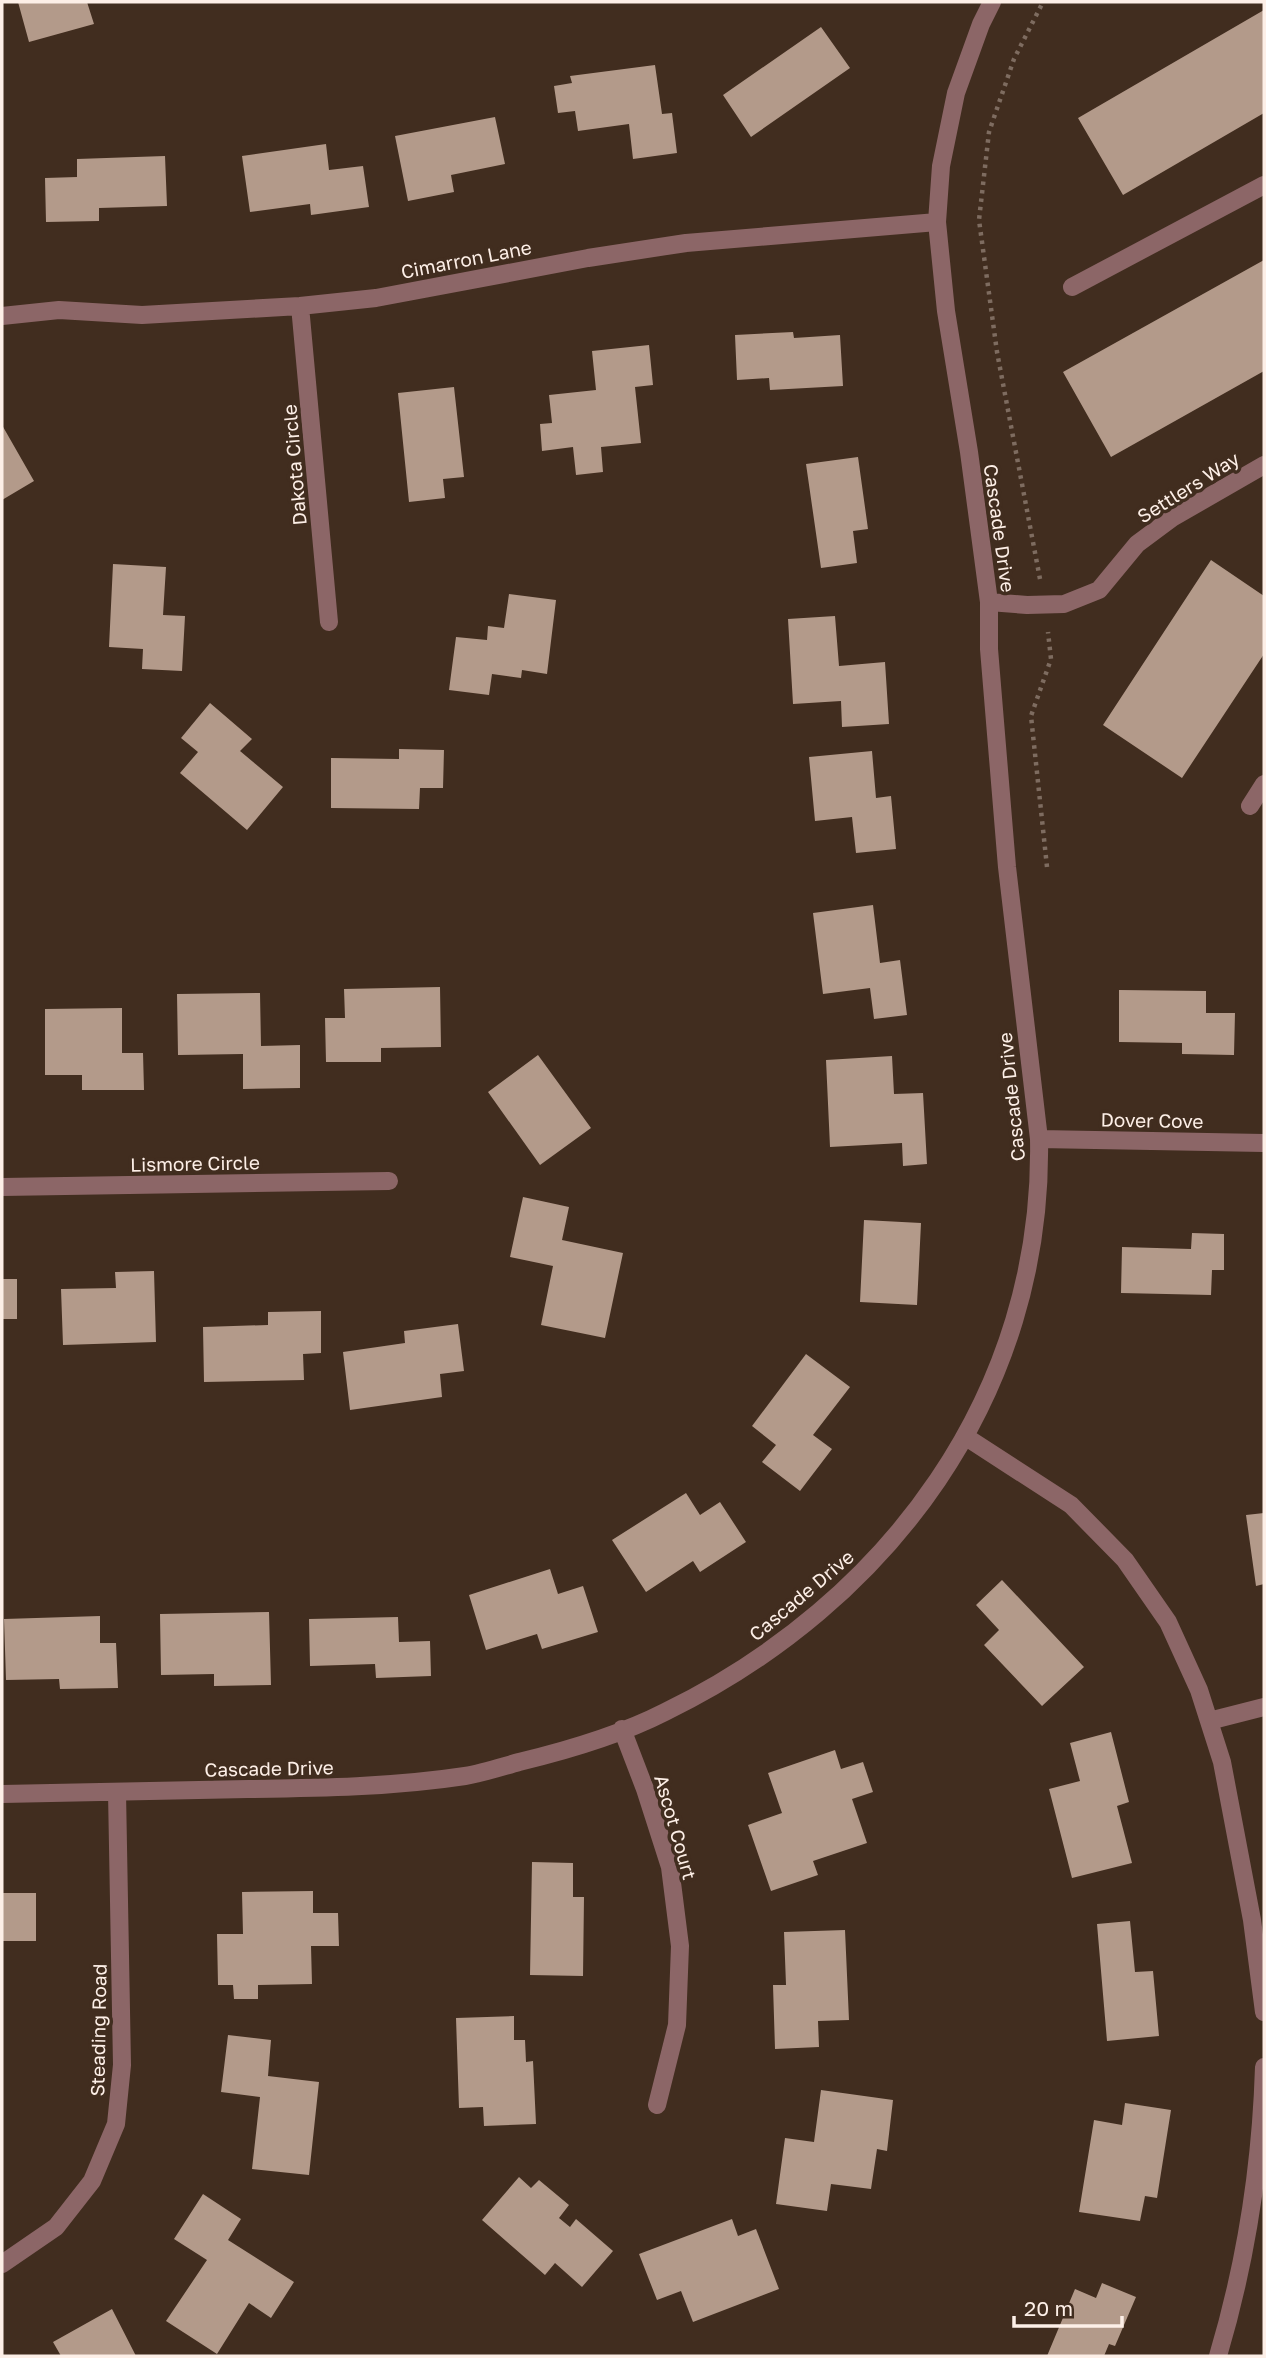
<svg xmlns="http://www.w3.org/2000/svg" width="1266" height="2358" viewBox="0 0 1266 2358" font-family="'Golos Text',sans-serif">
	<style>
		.building { fill: #b39a8a }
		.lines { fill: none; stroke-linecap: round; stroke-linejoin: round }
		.path { stroke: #7e6c60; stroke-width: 4.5; stroke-dasharray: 3.5 5; stroke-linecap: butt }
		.service { stroke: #8c6667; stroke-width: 18 }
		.minor { stroke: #8c6667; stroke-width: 18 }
		.labels { text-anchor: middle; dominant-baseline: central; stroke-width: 7; stroke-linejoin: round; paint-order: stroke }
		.street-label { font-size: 19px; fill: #fdefe7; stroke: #412d1f }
	</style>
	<rect width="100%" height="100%" fill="#412d1f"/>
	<path class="building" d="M18 2H87L94 24 29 42Z
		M1264 10V113L1123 195 1078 118Z
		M821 27 850 68 751 137 723 95Z
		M655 65 662 114 672 113 677 153 633 159 629 124 578 131 575 111 558 113 554 86 572 83 570 76Z
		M495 117 505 164 451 175 454 192 408 201 395 136Z
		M326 144 329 170 363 166 369 207 311 215 310 204 250 212 242 156Z
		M165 156 167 206 99 208V221L46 222 45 178 77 177V159Z
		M1264 260V371L1111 457 1063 372Z
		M793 332 794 338 840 335 843 386 770 390 769 378 737 380 735 335Z
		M649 345 653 385 635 387 641 443 601 447 603 472 576 475 573 447 542 451 540 424 552 423 549 395 596 390 592 351Z
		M454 387 464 477 443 479 445 498 409 502 398 393Z
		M2 425 34 481 2 500Z
		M858 457 868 529 853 531 857 563 821 568 806 464Z
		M1211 560 1264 596V654L1182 778 1103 725Z
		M113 564 166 567 163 615 185 616 182 671 142 669 143 649 109 647Z
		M509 594 556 600 547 674 522 670 521 678 492 674 489 695 449 690 456 637 487 640 488 626 504 628Z
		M835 616 839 666 885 662 889 724 842 727 841 701 793 704 788 619Z
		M210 703 252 739 240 751 283 787 247 830 180 773 198 752 181 738Z
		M399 749 444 750 443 788H420L419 809 331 808V758L399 759Z
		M872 751 876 798 891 796 896 849 856 853 852 817 815 821 809 757Z
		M873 905 880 963 900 960 907 1015 874 1019 870 988 823 994 813 913Z
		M440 987 441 1047 381 1048V1062H326L325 1018H345L344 989Z
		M1119 990 1206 991V1013H1235L1234 1055 1182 1054V1043L1119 1042Z
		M260 993 261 1046 300 1045V1088L243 1089V1054L178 1055 177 994Z
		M122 1008V1053H143L144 1090H82V1075H45V1009Z
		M538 1055 591 1128 540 1165 488 1092Z
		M892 1056 894 1094 923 1093 927 1164 903 1166 902 1143 830 1147 826 1060Z
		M523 1197 569 1207 562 1240 623 1253 605 1338 541 1325 553 1266 510 1257Z
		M864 1220 921 1223 917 1305 860 1302Z
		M1192 1233 1224 1234V1270H1212L1211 1295 1121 1293 1122 1247 1191 1249Z
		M154 1271 156 1342 63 1345 61 1289 116 1288 115 1272Z
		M2 1279H17V1319H2Z
		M321 1311V1353L303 1354 304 1380 204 1382 203 1327 268 1325V1312Z
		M458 1324 464 1371 440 1374 442 1397 350 1410 343 1352 405 1343 404 1331Z
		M806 1354 850 1387 813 1435 832 1449 800 1491 762 1462 776 1445 752 1426Z
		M686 1493 700 1515 720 1502 746 1542 700 1572 693 1561 646 1592 612 1540Z
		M1264 1513V1584L1256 1586 1246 1515Z
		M550 1569 558 1594 583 1586 598 1632 542 1649 537 1634 486 1650 469 1595Z
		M1002 1580 1084 1667 1042 1706 984 1645 999 1630 976 1605Z
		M269 1612 271 1685 214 1686V1674L161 1675 160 1614Z
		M100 1616V1643H116L118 1688 60 1689 59 1679 6 1680 4 1619Z
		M398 1617 399 1642 430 1641 431 1676 376 1678 375 1664 310 1666 309 1619Z
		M1111 1732 1129 1802 1117 1806 1132 1863 1072 1878 1049 1789 1080 1781 1070 1743Z
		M835 1750 841 1769 863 1762 873 1792 852 1799 867 1843 813 1861 818 1875 771 1891 748 1825 782 1813 768 1773Z
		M532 1862 573 1863V1897H584L583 1976 530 1975Z
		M313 1891V1913H338L339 1946H311L312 1984 258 1985V1999H234L233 1985H218L217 1934H243L242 1892Z
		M2 1893H36V1941H2Z
		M1130 1921 1135 1972 1153 1971 1159 2036 1107 2041 1097 1924Z
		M845 1930 849 2020 818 2021 819 2047 775 2049 773 1985H786L784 1932Z
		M514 2016V2040H525L526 2062 533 2061 536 2124 484 2126 483 2107 459 2108 456 2018Z
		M228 2035 271 2040 268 2076 319 2082 309 2175 252 2169 260 2097 221 2092Z
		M821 2090 893 2100 887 2151 877 2149 871 2189 831 2184 827 2211 776 2204 785 2138 814 2142Z
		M1125 2103 1171 2110 1157 2198 1145 2196 1140 2221 1079 2212 1094 2120 1122 2125Z
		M519 2177 531 2188 539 2180 569 2205 559 2218 570 2227 576 2219 613 2251 582 2287 555 2263 545 2275 482 2220Z
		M203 2194 241 2219 228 2240 294 2282 271 2318 249 2303 217 2354 166 2321 207 2260 174 2239Z
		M732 2219 738 2236 756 2229 779 2289 693 2322 681 2291 657 2300 639 2254Z
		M1102 2283 1136 2297 1115 2346 1109 2344 1104 2356H1047L1075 2289 1096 2298Z
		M112 2309 136 2356H61L53 2342Z"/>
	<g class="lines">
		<path class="path" d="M1040 579 997 352 979 220 989 132 1014 59 1043 2
			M1047 867 1031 716 1051 659 1048 632"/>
		<path class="service" d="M1072 287 1264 185
			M1250 806 1264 784"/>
		<path class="minor" d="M300 306 329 622
			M2 316 59 310 142 315 300 306 376 298 588 258 686 243 937 222
			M989 602 1027 605 1064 604 1099 590 1137 544 1172 518 1264 465
			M1039 1139 1264 1143
			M2 1187 389 1181
			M966 1437 1071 1505 1125 1560 1168 1622 1199 1690 1222 1762 1252 1920 1264 2012
			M1209 1721 1264 1707
			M622 1729 645 1789 670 1867 680 1946 677 2025 657 2105
			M2 1794C84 1792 166 1791 248 1789 320 1788 393 1787 465 1776 483 1773 501 1767 519 1762 569 1750 620 1735 665 1712 889 1603 1044 1393 1039 1139L1007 867 989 649V602L969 452 946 311 937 222 941 166 956 93 981 24 992 2
			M2 2264 56 2227 92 2181 116 2124 122 2065 117 1792
			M1218 2356C1246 2262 1261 2165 1264 2067"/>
	</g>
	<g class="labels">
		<g class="street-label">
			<text transform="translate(466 259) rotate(-11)">Cimarron Lane</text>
			<text transform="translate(294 465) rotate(-95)">Dakota Circle</text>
			<text transform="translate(1188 487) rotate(-32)">Settlers Way</text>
			<text transform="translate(1000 528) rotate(82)">Cascade Drive</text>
			<text transform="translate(1011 1097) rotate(-96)">Cascade Drive</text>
			<text transform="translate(1152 1120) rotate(1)">Dover Cove</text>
			<text transform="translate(195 1163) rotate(-1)">Lismore Circle</text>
			<text transform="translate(801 1595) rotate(-40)">Cascade Drive</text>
			<text transform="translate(269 1768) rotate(-1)">Cascade Drive</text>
			<text transform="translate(676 1827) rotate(74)">Ascot Court</text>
			<text transform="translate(98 2030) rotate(-89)">Steading Road</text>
		</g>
	</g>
	<rect width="1266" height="2358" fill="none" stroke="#fdefe7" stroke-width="7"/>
	<path d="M1014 2316v10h108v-10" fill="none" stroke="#fdefe7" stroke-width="3.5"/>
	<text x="1024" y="2316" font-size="21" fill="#fdefe7" stroke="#412d1f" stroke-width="5" paint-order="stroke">20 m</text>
</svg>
